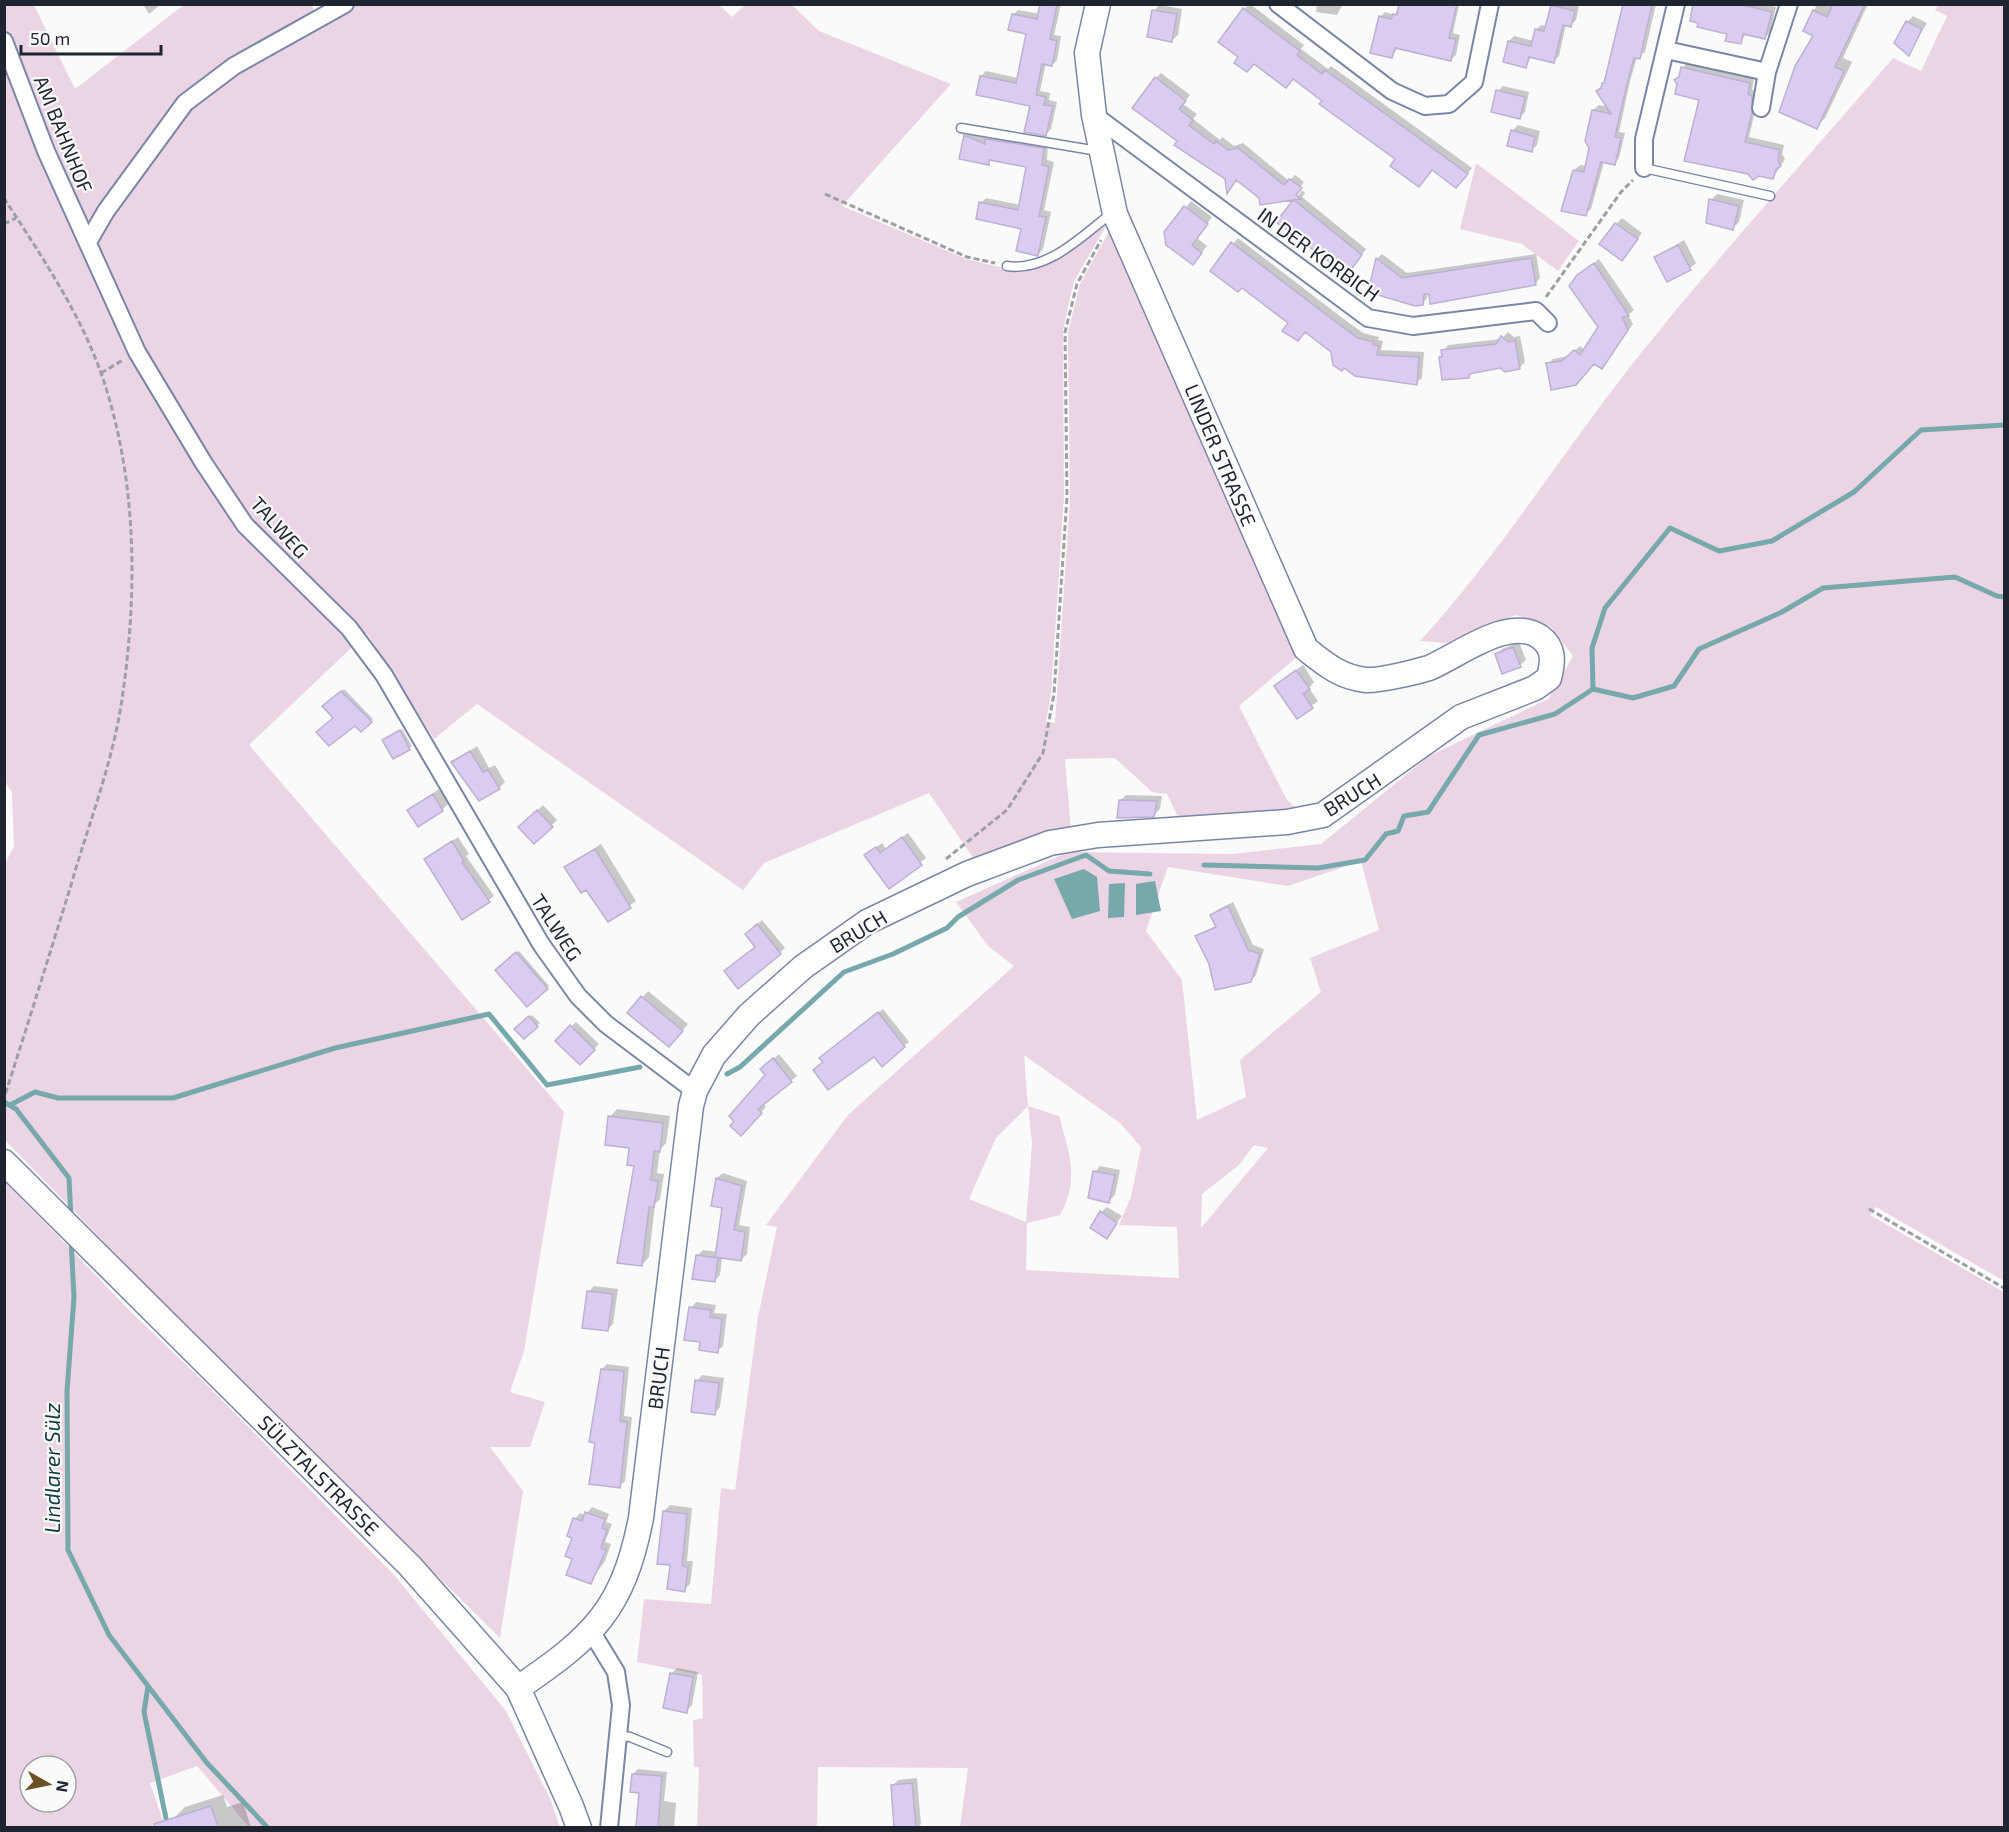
<svg xmlns="http://www.w3.org/2000/svg" width="2009" height="1832" viewBox="0 0 2009 1832" font-family="'Exo 2',sans-serif">
	<style>
		.green { fill: #ebd5e4; fill-rule: evenodd }
		.water { fill: #77a8ab }
		.shadow { fill: #0003 }
		.lines { fill: none; stroke-linecap: round; stroke-linejoin: round }
		.stream { stroke: #77a8ab; stroke-width: 5 }
		.building { fill: #daccf0; stroke: #bdb0d1; stroke-width: 1.5 }
		.lane-casing { stroke: #7b86a6; stroke-width: 11 }
		.street-casing { stroke: #7b86a6; stroke-width: 20 }
		.secondary-casing { stroke: #7b86a6; stroke-width: 27 }
		.path { stroke: #9d9fa5; stroke-width: 3; stroke-dasharray: 6 3; stroke-linecap: butt }
		.lane { stroke: #fff; stroke-width: 8 }
		.street { stroke: #fff; stroke-width: 16 }
		.secondary { stroke: #fff; stroke-width: 24 }
		.labels { text-anchor: middle; dominant-baseline: central; stroke-width: 4.5; stroke-linejoin: round; paint-order: stroke }
		.street-label { font-size: 20px; fill: #1f2431; stroke: #fafafa }
		.water-label { font-size: 21px; font-style: italic; fill: #0f3e41; stroke: #fafafa }
	</style>
	<rect width="100%" height="100%" fill="#fafafa"/>
	<path class="green" d="M185 4 312 5 322 27 357 4H718L732 17 745 5H792L819 31 951 84 842 206 966 259 1017 271 1055 259 1109 221 1074 281 1063 330 1064 496 1051 693 1046 722 1055 723 1070 498 1068 332 1080 284 1114 222 1303 652 1239 706 1287 800 1311 821 1187 836 1167 794 1152 792 1115 758 1065 759 1072 842 982 871 929 793 764 863 743 890 477 704 434 739 367 633 249 745 564 1112 524 1351 510 1392 545 1402 530 1447H490L523 1491 500 1638 220 1361 5 1140 4 866 14 846 12 793 4 780 5 5H34L75 89Z
		M1938 5H2004V1281L1876 1207 1870 1215 2004 1292V1827H960L968 1768 818 1767 817 1827H697L699 1767H694L693 1720 703 1718 702 1675 637 1662 644 1599 711 1604 721 1488 735 1490 758 1317 777 1227 766 1225 848 1115 1014 966 988 946 956 902 1068 852 1233 854 1321 844 1429 756 1548 699 1573 656 1550 626 1516 615 1447 643 1420 641C1496 558 1557 461 1626 372 1711 264 1804 162 1893 58L1921 71 1947 16 1935 10ZM1361 861 1379 930 1310 958 1321 992 1240 1060 1246 1097 1197 1120 1182 980 1146 931 1168 867 1288 886ZM1024 1055 1120 1123 1141 1147 1131 1197 1119 1225 1177 1227 1179 1278 1026 1270 1027 1223 1060 1215C1080 1180 1069 1152 1059 1116L1028 1106ZM1028 1106 1032 1143 1026 1222 969 1199 996 1138ZM1254 1145 1268 1148 1201 1228 1202 1194 1239 1165Z
		M1476 163 1579 241 1558 271 1522 244 1460 229Z
		M4 1180 130 1311 203 1381 395 1576 506 1711 551 1801 560 1827H249L197 1766 150 1783 165 1827H5ZM30 1766H66V1802H30Z"/>
	<path class="water" d="M1084 869 1097 877 1100 911 1072 919 1054 879Z
		M1155 881 1161 911 1136 915V884Z
		M1125 883 1124 917 1108 918 1109 884Z"/>
	<path class="shadow" d="M143 4H161L149 14Z
		M1042 4H1061L1054 35 1061 36 1057 60 1052 65 1046 63 1040 91 1050 93 1049 100 1057 102 1051 129 1046 134 1031 105 981 76 986 71 1018 78 1028 33 1013 15 1018 10 1040 14Z
		M1250 4 1304 45 1301 49 1328 69 1331 66 1472 168 1462 181 1433 169 1398 159 1293 78 1240 57 1244 9Z
		M1317 4H1343L1337 15 1316 12Z
		M1399 4H1459L1453 33 1460 35 1456 55 1451 59 1398 47 1392 57 1380 17 1385 12 1395 15Z
		M1553 4 1579 6 1576 20 1571 25 1566 24 1559 56 1554 61 1532 56 1526 66 1509 41 1514 36 1534 41 1536 30 1541 25 1547 26Z
		M1622 4H1656L1645 52 1637 57 1630 81 1619 132 1625 133 1619 158 1614 164 1604 162 1591 209 1585 215 1574 170 1580 165 1587 166 1593 110 1599 105 1608 107 1598 91 1607 80 1624 7Z
		M1695 4H1766L1776 7 1770 32 1765 38 1747 33 1740 42Z
		M1817 4H1868L1843 58 1852 62 1825 118 1816 127 1815 35 1805 31Z
		M1159 5 1182 9 1178 35 1172 40 1154 11Z
		M1913 16 1927 23 1909 54 1907 22Z
		M1687 63 1754 78 1752 90 1757 91 1756 107 1749 137 1784 145 1782 154 1785 159 1773 178 1680 76 1682 68Z
		M1161 73 1190 95 1183 104 1197 114 1193 119 1220 140 1222 137 1234 146 1243 143 1289 181 1295 175 1304 182 1294 196H1298L1302 190 1305 193 1302 197 1366 249 1352 268 1279 221 1296 198 1261 197 1237 179 1228 191 1226 178 1179 141 1156 78Z
		M1503 86 1529 92 1525 112 1520 117 1498 91Z
		M1518 125 1540 131 1537 145 1531 151 1512 131Z
		M971 130 988 138 992 134 1048 143 1047 160 1054 162 1044 210 1051 212 1043 249 1038 254 1023 228 981 203 986 198 1020 205 1028 166 992 159 988 163 965 136Z
		M1717 194 1744 200 1739 222 1733 228 1711 200Z
		M1191 201 1212 217 1197 238 1207 246 1198 257 1166 233Z
		M1622 218 1642 233 1627 253 1616 224Z
		M1238 238 1341 317 1363 333 1379 337 1378 340 1383 341 1381 350 1424 352 1422 378 1416 383 1356 374 1334 364 1333 351 1242 286 1212 270Z
		M1684 240 1696 263 1690 268 1656 257Z
		M1382 254 1407 273 1536 254 1540 278 1535 284 1428 289 1427 298 1422 304 1369 291 1377 259Z
		M1599 259 1634 310 1628 315 1633 324 1602 367 1594 362 1548 364 1553 359 1568 356 1580 346 1584 350 1600 327 1578 276Z
		M1508 332 1514 337 1520 336 1525 362 1519 368 1500 367 1474 371 1469 377 1440 357 1448 345 1501 339Z
		M1519 642 1526 660 1520 665 1497 655 1502 649Z
		M1303 665 1314 682 1309 688 1318 701 1297 717 1275 686Z
		M344 689 373 719 361 730 355 724 335 718 327 703Z
		M402 729 412 746 409 748 387 738Z
		M477 746 489 768 495 765 505 782 499 788 453 763Z
		M439 789 448 804 442 810H409Z
		M1126 795 1162 796 1160 809 1154 815 1120 801Z
		M543 805 557 820 534 842 521 827Z
		M908 833 926 858 889 887 866 855 882 843 886 849Z
		M458 837 469 854 466 856 494 896 463 917 426 859Z
		M601 844 636 901 609 920 586 888 566 867Z
		M1233 902 1253 945 1264 949 1256 975 1250 981 1210 964 1197 937 1217 925 1212 915 1217 910Z
		M762 920 785 948 738 987 756 946 752 929Z
		M519 951 549 986 527 1005 497 970Z
		M648 991 688 1024 674 1040 629 1013Z
		M883 1009 909 1042 904 1046 882 1065 874 1055 824 1062 826 1054Z
		M532 1015 540 1023 524 1037 516 1029Z
		M576 1022 599 1044 580 1063 557 1041Z
		M779 1054 797 1076 763 1104 766 1107 746 1129 767 1075V1064Z
		M617 1109 670 1116 666 1143 660 1150 657 1173 664 1174 660 1199 655 1204 649 1257 642 1265 635 1165 631 1147 610 1117Z
		M1100 1166 1120 1170 1115 1195 1109 1201 1095 1172Z
		M723 1173 747 1181 739 1225 750 1227 747 1254 741 1260 722 1257 720 1275 714 1281 697 1256 703 1250 717 1252 723 1207 713 1205 717 1178Z
		M1107 1207 1122 1216 1106 1237 1101 1212Z
		M594 1286 618 1289 613 1324 608 1329 588 1292Z
		M696 1302 716 1305 714 1313 727 1314 723 1346 717 1351 691 1308Z
		M607 1364 629 1367 624 1416 632 1417 625 1481 620 1486 602 1369Z
		M702 1375 724 1378 720 1407 715 1413 697 1381Z
		M670 1505 692 1508 687 1561H693L690 1584 684 1590 672 1564 664 1511Z
		M592 1507 609 1514 606 1522 612 1524 605 1542 611 1544 605 1561 590 1582 574 1558V1537L575 1519 580 1513 585 1515Z
		M677 1668 698 1672 692 1705 686 1711 671 1674Z
		M638 1769 667 1772 664 1801 676 1803 674 1828H637L640 1791 633 1774Z
		M917 1778 921 1824 918 1828H896L892 1786 898 1780Z
		M223 1795 227 1807 243 1802 251 1828H176L173 1819 185 1807Z"/>
	<g class="lines">
		<path class="stream" d="M1593 689 1592 648 1605 608 1670 528 1719 551 1772 541 1854 492 1921 430 2004 425
			M1204 865 1318 868 1365 860 1386 834 1398 831 1404 816 1428 812 1479 735 1555 714 1593 689 1633 698 1674 686 1699 649 1782 612 1823 588 1955 577 1997 596 2004 597
			M727 1074 740 1067 844 972 893 954 947 928 958 917 1018 880 1086 855 1109 871 1150 874
			M4 1102 16 1109 69 1178 71 1218
			M10 1105 35 1092 58 1098H173L335 1048 489 1014 547 1085 640 1067
			M71 1239 74 1297 67 1391 68 1550 109 1635 207 1763 268 1828
			M148 1686 144 1712 168 1828"/>
	</g>
	<path class="building" d="M1040 4H1057L1050 39 1057 41 1052 66 1042 64 1036 95 1046 97 1044 105 1053 106 1046 136 1024 132 1030 106 976 95 980 76 1016 83 1026 34 1008 30 1012 14 1037 19Z
		M1399 4H1457L1449 38 1456 39 1451 61 1395 48 1392 58 1370 53 1379 16 1391 19 1393 14 1397 15Z
		M1623 4H1652L1640 59 1634 58 1626 88 1615 137 1621 138 1615 165 1601 162 1586 216 1561 211 1573 170 1584 172 1589 148 1585 141 1592 110 1611 114 1596 91 1601 88 1602 83H1604Z
		M1693 4H1739L1772 12 1765 39 1743 34 1741 44 1725 41 1727 34 1697 27 1698 23 1690 21Z
		M1833 4H1865L1835 67 1844 71 1817 129 1779 112 1795 66 1813 36 1803 31 1813 10 1827 17Z
		M1551 5 1575 11 1571 27 1563 25 1554 63 1529 57 1526 68 1503 62 1508 41 1531 46 1535 29 1544 31Z
		M1243 8 1300 51 1297 55 1322 74 1325 70 1468 174 1456 188 1432 170 1419 187 1390 166 1395 159 1319 104 1322 101 1293 79 1286 88 1254 64 1247 72 1234 63 1238 57 1218 42Z
		M1152 10 1177 14 1172 42 1147 37Z
		M1906 21 1922 29 1909 56 1894 43Z
		M1681 67 1750 83 1748 94 1752 96V113L1745 142 1780 150 1778 160 1781 166 1776 169 1773 179 1759 176 1753 180 1748 174 1684 161 1699 100 1675 94 1677 84 1674 80 1679 77Z
		M1155 77 1186 101 1179 109 1193 120 1189 125 1214 144 1216 141 1228 150 1238 148 1284 185 1289 179 1302 188 1296 195 1301 199 1294 200 1362 255 1347 275 1276 222 1293 200 1260 205 1259 198 1236 180 1227 194 1225 179 1174 145 1177 141 1132 108Z
		M1496 90 1525 97 1520 119 1491 112Z
		M1511 130 1535 137 1532 152 1507 146Z
		M964 135 985 144V139L1044 148 1042 165 1049 167 1039 216 1046 217 1038 256 1016 251 1021 229 976 219 979 202 1018 210 1026 167 989 160V165L959 159Z
		M1709 199 1739 206 1733 230 1706 223Z
		M1184 206 1208 224 1192 245 1202 253 1193 265 1166 245 1164 232Z
		M1615 223 1638 239 1622 261 1599 244Z
		M1231 242 1336 322 1358 338 1374 342 1373 345 1379 346 1377 355 1419 357 1417 385 1355 376 1344 368 1342 371 1333 365 1331 352 1305 332 1298 341 1282 331 1288 323 1242 288 1238 292 1210 271Z
		M1678 245 1691 270 1667 282 1654 257Z
		M1376 258 1402 278 1531 258 1536 285 1430 304 1429 294H1424L1423 305 1415 306 1368 292Z
		M1594 263 1629 316 1622 317 1628 330 1602 369 1594 364 1576 385 1551 390 1546 363 1562 361 1574 350 1580 355 1598 327 1569 286 1577 275Z
		M1501 336 1508 342 1515 340 1520 369 1505 372 1500 368 1469 374V378L1442 380 1439 357H1442L1441 350 1496 344Z
		M1513 647 1521 667 1502 674 1495 654Z
		M1296 670 1310 689 1303 694 1313 708 1297 719 1274 686Z
		M341 691 372 722 361 732 355 726 329 746 316 732 333 718 322 706Z
		M400 730 410 750 393 759 382 740Z
		M470 751 483 772 488 770 500 789 479 801 451 762Z
		M433 794 443 811 418 827 407 810Z
		M1119 800 1157 801 1154 817 1117 818Z
		M537 810 553 827 534 844 518 827Z
		M902 837 922 865 889 889 864 855 876 847 880 853Z
		M452 841 464 861 462 862 490 902 462 920 424 859Z
		M595 849 631 908 608 922 586 890 581 893 564 867Z
		M1228 906 1248 950 1260 954 1251 982 1215 990 1209 964 1195 936 1216 927 1210 915Z
		M757 924 781 954 738 989 724 971 755 947 745 934Z
		M516 952 548 989 527 1007 495 970Z
		M641 996 683 1031 669 1047 627 1013Z
		M878 1012 905 1047 882 1067 874 1057 828 1090 813 1070 823 1062 819 1058Z
		M529 1016 538 1027 524 1039 514 1029Z
		M570 1025 595 1050 580 1065 555 1041Z
		M773 1058 792 1082 758 1109 762 1113 741 1136 730 1126 734 1121 729 1116 765 1075 760 1069Z
		M608 1116 663 1123 660 1152 654 1151 651 1180 658 1181 654 1207H649L642 1266 617 1263 634 1166 627 1165 629 1148 605 1145Z
		M1093 1171 1115 1175 1109 1203 1088 1198Z
		M716 1178 742 1186 734 1230 745 1232 741 1261 715 1257 722 1208 711 1206Z
		M1100 1211 1117 1223 1107 1239 1090 1228Z
		M696 1255 718 1258 715 1282 692 1279Z
		M587 1291 613 1294 608 1331 582 1328Z
		M689 1307 711 1310 710 1317 722 1319 718 1353 699 1350 700 1342 684 1340Z
		M601 1369 624 1371 620 1421 627 1422 620 1488 589 1484 595 1443 589 1442Z
		M695 1380 719 1383 715 1415 691 1412Z
		M663 1511 687 1514 682 1566 688 1567 685 1592 667 1589 670 1565 657 1564Z
		M585 1512 605 1519 602 1528 607 1530 601 1548 606 1550 591 1584 566 1575 572 1559 565 1556 572 1538 567 1536 573 1518 582 1521Z
		M670 1673 693 1677 687 1713 663 1708Z
		M632 1774 662 1776 658 1827H636L639 1793 630 1792Z
		M912 1783 916 1827H894L891 1785Z
		M211 1806 218 1827H155L154 1824Z"/>
	<g class="lines">
		<g class="lane-casing">
			<path id="lane" d="M961 128 1098 151
				M1644 168 1770 196
				M1007 266C1048 272 1083 235 1113 212
				M617 1735 630 1737 667 1752"/>
		</g>
		<g class="street-casing">
			<path id="street" d="M1278 4 1392 91 1425 106 1449 104 1474 82 1490 4
				M4 41 46 151 137 352 203 462 245 525 349 628 384 675 541 944 578 996 606 1024 695 1091
				M1666 50 1767 72 1789 4
				M1761 108 1767 72
				M1094 115 1368 318 1413 326 1536 311 1548 323
				M1644 168V139L1676 4
				M88 242 106 211 185 103 234 66 345 4
				M591 1631 616 1672 621 1705 609 1828"/>
		</g>
		<g class="secondary-casing">
			<path id="secondary" d="M4 1162 410 1566 518 1688 571 1806 579 1828
				M518 1688C593 1637 623 1610 641 1518L691 1106 695 1091 714 1055 749 1015 803 967 867 922 967 874 1050 843 1098 835 1287 822 1323 815 1461 717 1535 688 1549 678C1553 662 1555 648 1540 637 1509 615 1458 656 1429 668 1416 672 1378 681 1366 680 1340 677 1325 664 1306 649L1115 214 1094 115 1087 53 1098 4"/>
		</g>
		<path class="path" d="M825 194 967 257 995 263
			M4 198C40 254 79 311 101 373 138 479 138 596 121 706 111 767 88 826 71 885 49 956 27 1027 4 1098
			M4 224 16 218
			M1546 297 1621 192 1633 180
			M101 373 123 360
			M946 859 1007 810 1043 753 1054 694 1067 497 1065 332 1077 284 1101 240
			M1869 1209 2004 1288"/>
		<use href="#lane" class="lane"/>
		<use href="#street" class="street"/>
		<use href="#secondary" class="secondary"/>
	</g>
	<g class="labels">
		<g class="street-label">
			<text transform="translate(64 134) rotate(68)">AM BAHNHOF</text>
			<text transform="translate(1319 254) rotate(36)">IN DER KORBICH</text>
			<text transform="translate(1221 455) rotate(67)">LINDER STRASSE</text>
			<text transform="translate(280 527) rotate(48)">TALWEG</text>
			<text transform="translate(1352 794) rotate(-32)">BRUCH</text>
			<text transform="translate(557 927) rotate(57)">TALWEG</text>
			<text transform="translate(858 931) rotate(-31)">BRUCH</text>
			<text transform="translate(658 1378) rotate(-83)">BRUCH</text>
			<text transform="translate(319 1475) rotate(45)">SÜLZTALSTRASSE</text>
		</g>
		<g class="water-label">
			<text transform="translate(51 1468) rotate(-90)">Lindlarer Sülz</text>
		</g>
	</g>
	<rect width="2009" height="1832" fill="none" stroke="#1f2431" stroke-width="12"/>
	<g transform="translate(48 1784) rotate(99)"><circle r="28" fill="#fafafa" stroke="#a2a4aa" stroke-width="1.5"/>
	<path d="M0-4.5L10 22L0 15L-10 22Z" fill="#6b5123"/>
	<text y="-9" font-size="16" font-weight="bold" text-anchor="middle" fill="#1f2431">N</text>
	</g>
	<path d="M21 45v9h140v-9" fill="none" stroke="#1f2431" stroke-width="3"/>
	<text x="30" y="45" font-size="18" fill="#1f2431" stroke="#fafafa" stroke-width="4.5" paint-order="stroke">50 m</text>
</svg>
